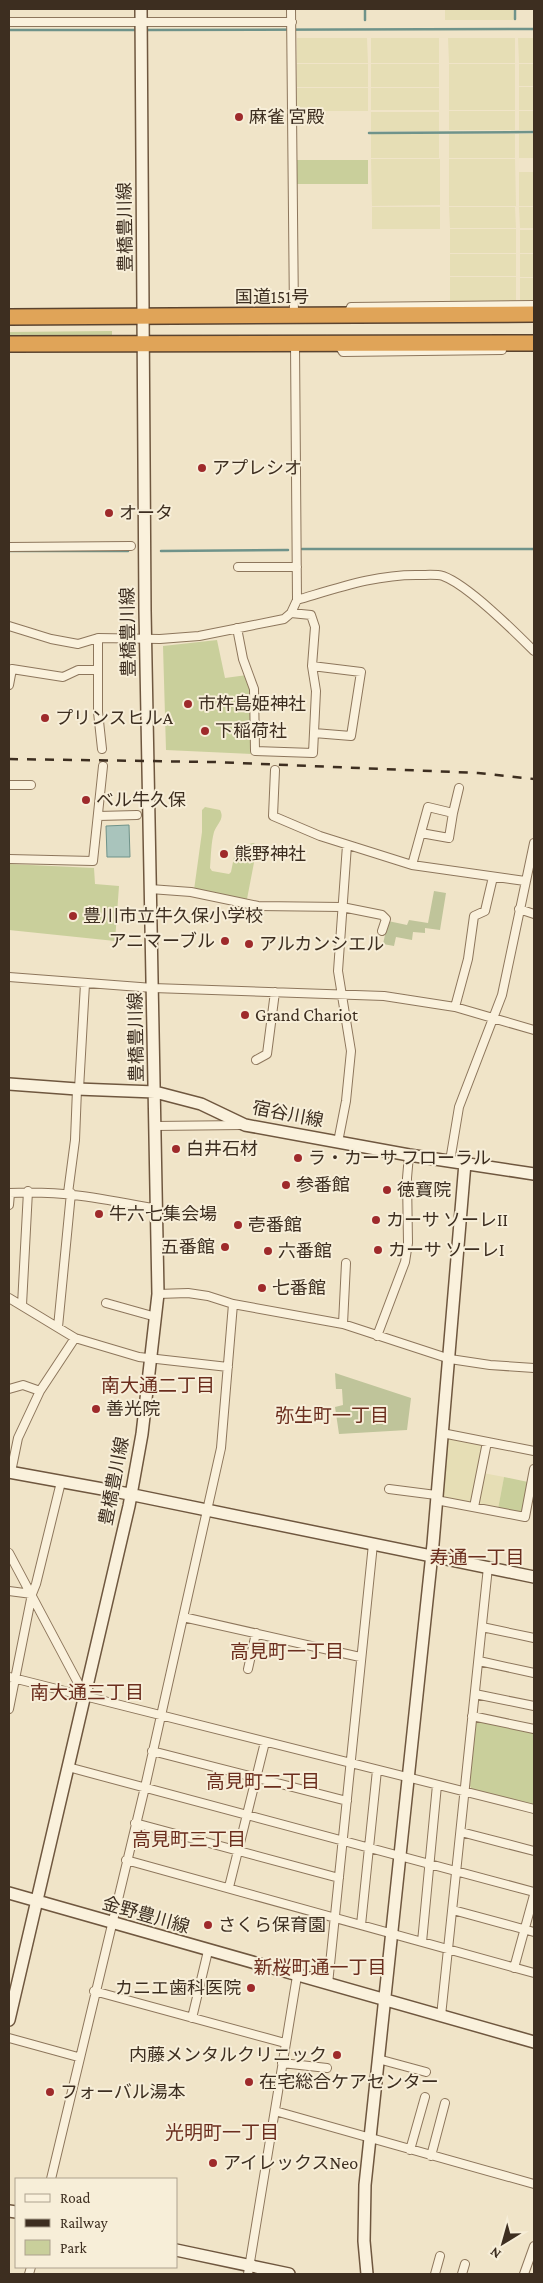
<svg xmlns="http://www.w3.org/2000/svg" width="543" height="2283" viewBox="0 0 543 2283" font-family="'Crimson Pro','Noto Sans JP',serif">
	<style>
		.farmland { fill: #e6deb5 }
		.green { fill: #c9cf9b }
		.cemetery { fill: #bfc49a }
		.water { fill: #a9c4bc; stroke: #6f938a }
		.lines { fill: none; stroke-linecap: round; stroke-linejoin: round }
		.stream { stroke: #6f938a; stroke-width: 2.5 }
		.street-casing { stroke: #8d765c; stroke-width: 10 }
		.secondary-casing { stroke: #6f573f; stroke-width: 14 }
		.highway-casing { stroke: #5b4430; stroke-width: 18 }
		.street { stroke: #faf1dc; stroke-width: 8 }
		.secondary { stroke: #faf1dc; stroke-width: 11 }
		.highway { stroke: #e0a458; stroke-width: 15 }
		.rail { stroke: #3d2e20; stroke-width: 2.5; stroke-dasharray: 9 9; stroke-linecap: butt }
		.poi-dot { fill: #9e2a2b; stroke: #f7eed8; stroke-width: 2 }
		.labels { text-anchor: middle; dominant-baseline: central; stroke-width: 4; stroke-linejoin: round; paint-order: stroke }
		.poi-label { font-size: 18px; fill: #3d2e20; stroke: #f7eed8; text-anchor: start }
		.street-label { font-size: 18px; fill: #3d2e20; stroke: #f7eed8 }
		.neighbourhood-label { font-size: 19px; fill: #6b2e1e; stroke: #f7eed8 }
	</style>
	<rect width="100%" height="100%" fill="#f0e4c8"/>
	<path class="farmland" d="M445 9H513L514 20H445Z
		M297 38H367L368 63H297Z
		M371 38H439V63H371Z
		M448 38H515V63H449Z
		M518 38H534V63H519Z
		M297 64H368V87H297Z
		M371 64H439V87H371Z
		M449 64H515V110H449Z
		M519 64H534V86H519Z
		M519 87H534V110H519Z
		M297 88H368V111H297Z
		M371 88H439V110H371Z
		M449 111H515V130H449Z
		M519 111H534V130H519Z
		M371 112H439V131H371Z
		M371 134H439V158H371Z
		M449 134H515V158H449Z
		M519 134H534V158H519Z
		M440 159V205L372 206 371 159Z
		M449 159H515L516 206H449Z
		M519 172H534V206H519Z
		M372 207H440V229H372Z
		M449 207H515L516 228H450Z
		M519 207H534V228H520Z
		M450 229H516V253H450Z
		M520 230H534V253H520Z
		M450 254H516V276H450Z
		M520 254H534V277H520Z
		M450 277H516V302L450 303Z
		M520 278H534V302H520Z
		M447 1437 483 1444 472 1504 440 1498Z
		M483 1473 504 1477 498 1509 478 1505Z"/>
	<path class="green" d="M297 160H368V184H297Z
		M112 331V340L9 341V332Z
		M217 640 225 678 247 675 251 690 252 754 166 750 163 646Z
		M205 807 220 810C225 819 217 824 214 832 211 843 211 856 210 868L212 871 229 874 231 872 234 857 236 856 244 857 248 844 254 843 257 847 247 899 194 890 202 832V810Z
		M9 864 94 868 95 884 119 886 115 941 9 930Z
		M504 1477 528 1482 522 1513 498 1509Z
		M478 1721 534 1733V1806L472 1790 470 1786 475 1724Z"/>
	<path class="cemetery" d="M434 891 446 893 440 930 425 928V933L413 932 412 940 396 937 394 946 383 944 388 921 407 925 409 920 428 923Z
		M335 1373 411 1398 407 1430 339 1434 335 1407 343 1405 342 1389H336Z"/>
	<path class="water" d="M129 825 130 857H107L106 826Z"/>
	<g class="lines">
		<path class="stream" d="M365 9V20
			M515 9V19
			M9 30H137
			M145 30 534 29
			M369 133 534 132
			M302 549H534
			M9 551H128
			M161 551 288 550"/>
		<g class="street-casing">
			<path id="street" d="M291 9 294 316
				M9 22H292
				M347 316 351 307 534 305
				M295 344 297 600
				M338 344 343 352 502 350
				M9 547 131 546
				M238 567H297
				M9 626 51 639 78 644 98 638 160 639 199 636 284 619 291 613 297 600C338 588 377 574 420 575 427 575 436 574 443 576 468 585 514 631 534 651
				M237 628 243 659 254 689 255 751 313 753 316 691 312 666 315 627 311 615 291 613
				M98 638V712L102 749
				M312 666 361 672 351 736 314 733
				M9 685 12 669 63 677 78 670H98
				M275 770 273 816 320 836 412 865 525 881
				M9 785H31
				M98 816 137 815
				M421 833 449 838 453 813
				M9 859 93 861 103 766
				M412 865 428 807 453 813 459 788
				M150 889 191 892 258 906 342 907 382 915 386 919 382 931
				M519 909 534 914
				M9 977 153 988 384 996 455 1007 534 1030
				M455 1007 468 959 474 916 485 911 493 877
				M256 1060 267 1054 275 992
				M79 1089 85 984
				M155 1126 243 1125
				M338 1142 346 1101 351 1051 338 971 347 845
				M450 1161 459 1107 502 995 534 843
				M9 1193C62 1190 105 1199 157 1209
				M68 1193 75 1140 77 1089
				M9 1205 10 1193
				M158 1294 188 1293 208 1296 233 1304 343 1324 450 1359 490 1365 534 1368
				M9 1298 75 1338 139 1357 228 1367
				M106 1303 156 1317
				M22 1305 28 1191
				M343 1324 346 1263
				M58 1327 71 1193
				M377 1336 405 1262 408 1243 407 1178 409 1155
				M9 1389 23 1385 40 1391
				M442 1433 534 1451
				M11 1472 18 1438 40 1391 75 1338
				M389 1489 436 1495
				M436 1500 525 1517 534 1469
				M474 1507 487 1442
				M9 1553 85 1696
				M9 1591 32 1594
				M183 1617 360 1657
				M482 1627 534 1638
				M479 1661 534 1673
				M248 1669 256 1633
				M9 1677 534 1809
				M475 1694 534 1706
				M9 1709 32 1594 36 1584 61 1482
				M472 1716 534 1729
				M152 1751 347 1801
				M68 1767 534 1892
				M135 1823 339 1878
				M461 1832 534 1851
				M126 1860 534 1973
				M229 1887 265 1742
				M453 1910 534 1932
				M361 1925 377 1770
				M422 1942 437 1785
				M514 1968 534 1895
				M328 1984 373 1544
				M94 1991 285 2043
				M441 2016 488 1567
				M192 2018 208 1951
				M9 2038 78 2057
				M378 2059 426 2072
				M282 2063 327 2068
				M275 2111 534 2184
				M410 2150 425 2097
				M431 2156 445 2103
				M51 2179 145 1787 221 1448 233 1304
				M29 2274 31 2267
				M248 2274 297 1976
				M435 2274 440 2256
				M462 2274 465 2264
				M524 2274 534 2246"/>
		</g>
		<g class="secondary-casing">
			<path id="secondary" d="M9 1084 77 1089 155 1092 201 1104 245 1125 409 1155 534 1174
				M9 1472 119 1492 534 1577
				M9 1893 534 2042
				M9 2020 129 1506 142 1434 158 1294 145 611 141 9
				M9 2211 16 2212
				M176 2250 289 2274
				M367 2274 364 2241 365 2185 433 1544 465 1163"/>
		</g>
		<g class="highway-casing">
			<path id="highway" d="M9 317 534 314
				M9 344 534 343"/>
		</g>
		<use href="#street" class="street"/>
		<use href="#secondary" class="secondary"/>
		<use href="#highway" class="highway"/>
		<path class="rail" d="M9 759 213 762 478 773 534 779"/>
	</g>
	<g class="poi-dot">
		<circle cx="239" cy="117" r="5"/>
		<circle cx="202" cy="468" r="5"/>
		<circle cx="109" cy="513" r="5"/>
		<circle cx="188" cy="704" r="5"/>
		<circle cx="45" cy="718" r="5"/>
		<circle cx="205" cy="731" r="5"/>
		<circle cx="86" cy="800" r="5"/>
		<circle cx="224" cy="854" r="5"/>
		<circle cx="73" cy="916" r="5"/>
		<circle cx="225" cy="941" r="5"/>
		<circle cx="249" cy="944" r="5"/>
		<circle cx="245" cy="1015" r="5"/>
		<circle cx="176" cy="1149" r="5"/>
		<circle cx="298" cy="1158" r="5"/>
		<circle cx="286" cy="1185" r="5"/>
		<circle cx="387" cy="1190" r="5"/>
		<circle cx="99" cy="1214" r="5"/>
		<circle cx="376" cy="1220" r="5"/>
		<circle cx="238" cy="1225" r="5"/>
		<circle cx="225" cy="1247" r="5"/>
		<circle cx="378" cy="1250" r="5"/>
		<circle cx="268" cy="1251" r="5"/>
		<circle cx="262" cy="1288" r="5"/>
		<circle cx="96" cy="1409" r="5"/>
		<circle cx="208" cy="1925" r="5"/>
		<circle cx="251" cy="1988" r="5"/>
		<circle cx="337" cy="2055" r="5"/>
		<circle cx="249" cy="2082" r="5"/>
		<circle cx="50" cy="2092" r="5"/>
		<circle cx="213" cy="2163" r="5"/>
	</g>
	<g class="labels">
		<g class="poi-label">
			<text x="249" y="117">麻雀 宮殿</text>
			<text x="212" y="468">アプレシオ</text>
			<text x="119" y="513">オータ</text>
			<text x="198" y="704">市杵島姫神社</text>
			<text x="55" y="718">プリンスヒルA</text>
			<text x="215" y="731">下稲荷社</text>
			<text x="96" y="800">ベル牛久保</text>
			<text x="234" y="854">熊野神社</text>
			<text x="83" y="916">豊川市立牛久保小学校</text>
			<text x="215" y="941" text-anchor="end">アニマーブル</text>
			<text x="259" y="944">アルカンシエル</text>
			<text x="255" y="1015">Grand Chariot</text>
			<text x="186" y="1149">白井石材</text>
			<text x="308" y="1158">ラ・カーサ フローラル</text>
			<text x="296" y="1185">参番館</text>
			<text x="397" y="1190">徳寶院</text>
			<text x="109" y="1214">牛六七集会場</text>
			<text x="386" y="1220">カーサ ソーレII</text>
			<text x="248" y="1225">壱番館</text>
			<text x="215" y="1247" text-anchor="end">五番館</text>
			<text x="388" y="1250">カーサ ソーレI</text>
			<text x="278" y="1251">六番館</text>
			<text x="272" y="1288">七番館</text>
			<text x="106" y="1409">善光院</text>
			<text x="218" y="1925">さくら保育園</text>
			<text x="241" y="1988" text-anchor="end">カニエ歯科医院</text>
			<text x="327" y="2055" text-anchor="end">内藤メンタルクリニック</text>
			<text x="259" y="2082">在宅総合ケアセンター</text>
			<text x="60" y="2092">フォーバル湯本</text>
			<text x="223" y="2163">アイレックスNeo</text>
		</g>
		<g class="street-label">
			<text transform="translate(125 227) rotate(-91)">豊橋豊川線</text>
			<text x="272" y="297">国道151号</text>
			<text transform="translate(128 632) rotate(-91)">豊橋豊川線</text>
			<text transform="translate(136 1037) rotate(-91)">豊橋豊川線</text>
			<text transform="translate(288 1114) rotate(11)">宿谷川線</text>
			<text transform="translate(114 1481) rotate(-79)">豊橋豊川線</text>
			<text transform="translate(146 1915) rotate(16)">金野豊川線</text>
		</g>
		<g class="neighbourhood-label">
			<text x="158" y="1385">南大通二丁目</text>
			<text x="332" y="1415">弥生町一丁目</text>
			<text x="477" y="1557">寿通一丁目</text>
			<text x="287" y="1651">高見町一丁目</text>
			<text x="87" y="1692">南大通三丁目</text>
			<text x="263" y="1781">高見町二丁目</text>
			<text x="189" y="1839">高見町三丁目</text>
			<text x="320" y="1967">新桜町通一丁目</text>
			<text x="222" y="2132">光明町一丁目</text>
		</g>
	</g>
	<rect width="543" height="2283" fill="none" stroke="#3d2e20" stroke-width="20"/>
	<rect x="15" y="2178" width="162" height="90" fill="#f7eed8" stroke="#ada18e"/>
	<rect x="25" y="2194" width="25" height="8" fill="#faf1dc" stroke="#ada18e"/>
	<text x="60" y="2203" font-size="15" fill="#3d2e20">Road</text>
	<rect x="25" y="2219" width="25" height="8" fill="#3d2e20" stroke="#ada18e"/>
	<text x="60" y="2228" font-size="15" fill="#3d2e20">Railway</text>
	<rect x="25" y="2240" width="25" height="15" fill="#c9cf9b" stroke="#ada18e"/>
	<text x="60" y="2253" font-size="15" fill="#3d2e20">Park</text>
	<g transform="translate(503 2243) rotate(217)" stroke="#f7eed8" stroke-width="4" paint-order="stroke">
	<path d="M0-4L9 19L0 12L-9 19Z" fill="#3d2e20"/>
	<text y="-8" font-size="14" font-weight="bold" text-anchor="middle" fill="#3d2e20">N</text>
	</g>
</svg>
